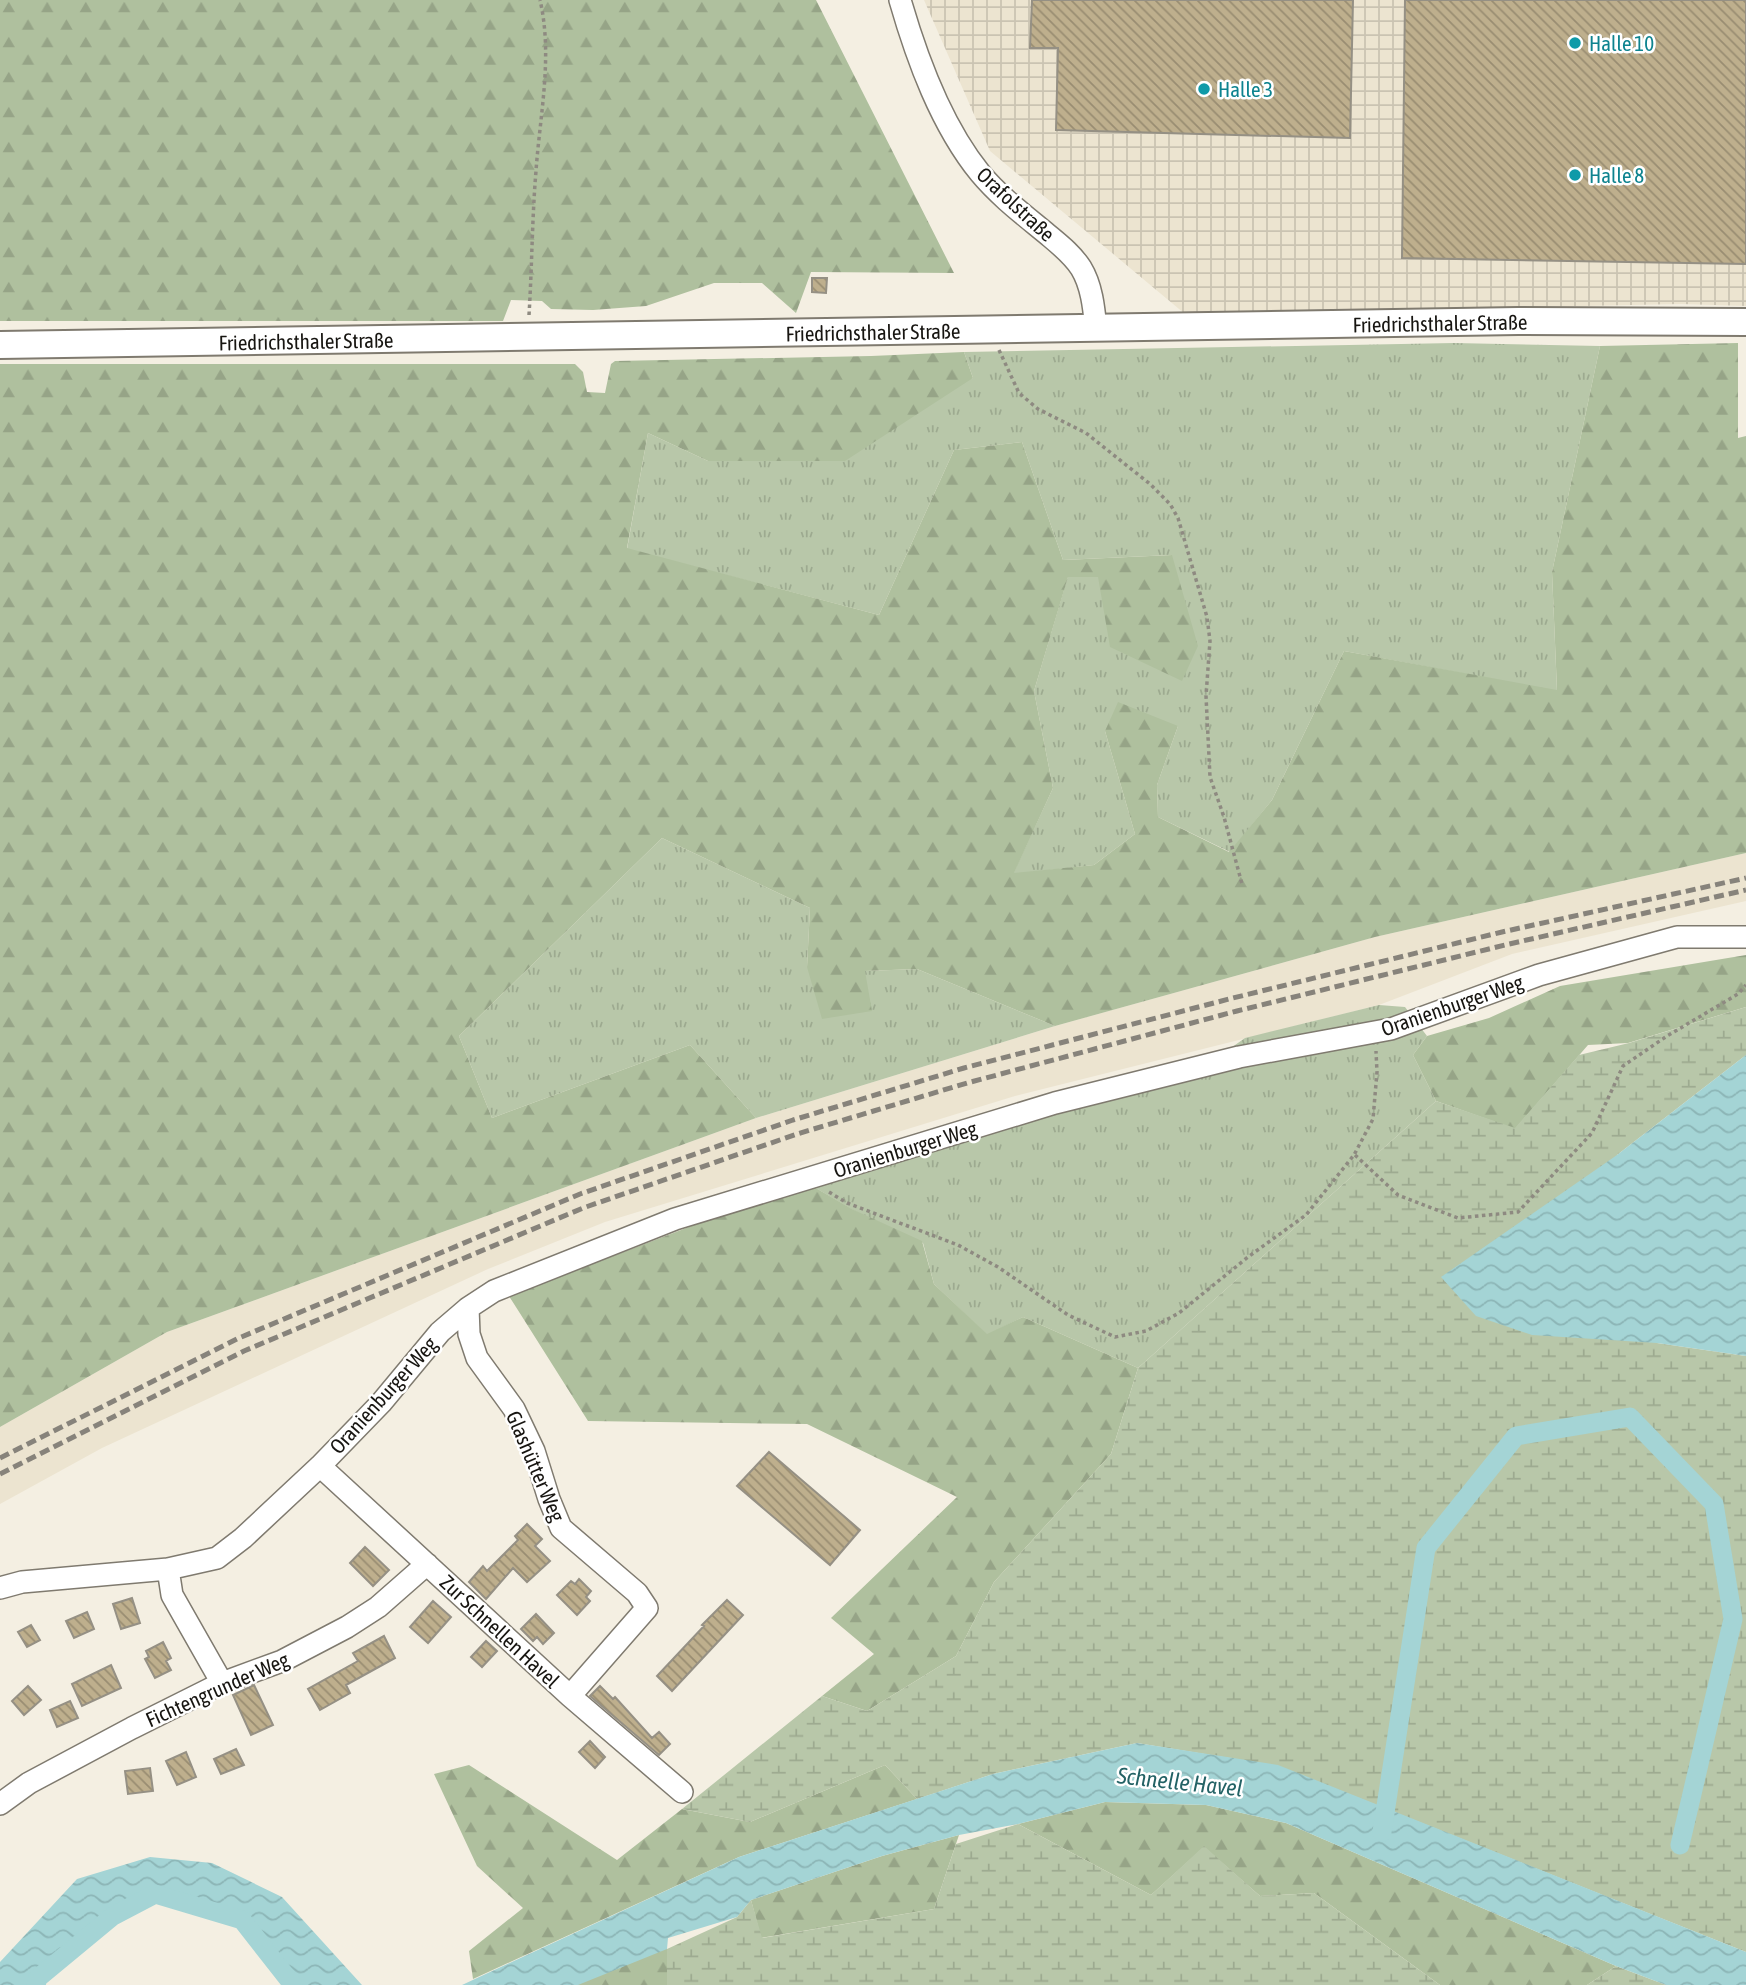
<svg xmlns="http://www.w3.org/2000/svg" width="1746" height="1985" viewBox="0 0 1746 1985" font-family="'Asap Condensed',sans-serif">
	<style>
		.built { fill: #ece4d0 }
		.industrial { fill: url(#industrial-grid) }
		.grass { fill: url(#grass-tufts) }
		.forest { fill: url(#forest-firs) }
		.wetland { fill: url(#wetland-marsh) }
		.water { fill: url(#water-waves) }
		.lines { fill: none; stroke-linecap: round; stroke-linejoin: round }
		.canal { stroke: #a4d4d5; stroke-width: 19 }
		.building { fill: url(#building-back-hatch); stroke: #959084; stroke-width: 2 }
		.minor-casing { stroke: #7f7a6f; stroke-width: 24 }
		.tertiary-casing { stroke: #7f7a6f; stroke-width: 30 }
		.path { stroke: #8e8a81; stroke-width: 3.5; stroke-dasharray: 3.5 3.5; stroke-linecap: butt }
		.minor { stroke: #fff; stroke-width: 21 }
		.tertiary { stroke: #fff; stroke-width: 26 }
		.rail { stroke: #87837b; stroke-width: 5; stroke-dasharray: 10 5; stroke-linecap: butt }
		.culture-dot { fill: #0f9aa8; stroke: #fff; stroke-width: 2.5 }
		.labels { text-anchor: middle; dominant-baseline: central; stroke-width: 5; stroke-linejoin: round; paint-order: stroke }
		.culture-label { font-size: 21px; fill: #0d838f; stroke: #fff; text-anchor: start }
		.street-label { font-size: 21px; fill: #171511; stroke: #fff }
		.water-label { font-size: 23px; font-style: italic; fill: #236265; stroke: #fff }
	</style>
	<defs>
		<pattern id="industrial-grid" width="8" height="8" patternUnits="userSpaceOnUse" patternTransform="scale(1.75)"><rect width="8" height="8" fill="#ece4d0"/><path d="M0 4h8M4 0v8" fill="none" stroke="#cac3b2"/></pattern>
		<pattern id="grass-tufts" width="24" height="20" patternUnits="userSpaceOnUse" patternTransform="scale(1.75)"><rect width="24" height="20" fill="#b8c7a9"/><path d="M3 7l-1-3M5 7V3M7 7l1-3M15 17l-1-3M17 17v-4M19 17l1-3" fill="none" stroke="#9daa90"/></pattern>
		<pattern id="forest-firs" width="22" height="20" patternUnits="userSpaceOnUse" patternTransform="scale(1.75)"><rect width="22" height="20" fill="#afc09e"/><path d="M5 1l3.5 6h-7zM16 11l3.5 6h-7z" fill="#96a487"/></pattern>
		<pattern id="wetland-marsh" width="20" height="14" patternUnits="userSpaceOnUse" patternTransform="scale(1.75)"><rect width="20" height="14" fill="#b8c7a9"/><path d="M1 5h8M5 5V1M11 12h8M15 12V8" fill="none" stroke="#9daa90"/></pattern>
		<pattern id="water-waves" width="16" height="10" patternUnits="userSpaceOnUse" patternTransform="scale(1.75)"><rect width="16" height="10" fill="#a4d4d5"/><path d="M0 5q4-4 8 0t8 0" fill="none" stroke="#8cb5b6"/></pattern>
		<pattern id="building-back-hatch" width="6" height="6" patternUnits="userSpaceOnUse" patternTransform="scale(1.75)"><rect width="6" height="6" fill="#beaf8d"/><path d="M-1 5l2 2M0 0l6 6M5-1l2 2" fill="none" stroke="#998d72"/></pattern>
	</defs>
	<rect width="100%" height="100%" fill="#f4efe2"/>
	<path class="built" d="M1746 853V901L1512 954 1379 1005 1015 1096 605 1222 488 1269 102 1448 0 1504V1427L167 1332 756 1118 1055 1026 1375 937Z"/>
	<path class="industrial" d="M924 0H1746V306L1681 304 1185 314 990 151Z"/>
	<path class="grass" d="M1454 343 1600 346 1552 572 1557 691 1344 651 1272 800 1230 852 1158 817 1157 785 1178 726 1105 731 1135 834 1094 865 1013 874 1053 788 1034 691 1068 576 1098 577 1174 568 1171 555 1063 560 1022 442 954 450 879 615 627 549 648 433 708 461 973 378 964 352Z
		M662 838 810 908 807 967 865 971 917 969 1055 1026 756 1118 690 1045 492 1118 459 1036Z
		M1379 1005 1405 1007 1427 1036 1413 1055 1436 1101 1138 1368 1023 1317 987 1335 934 1284 923 1243 853 1210 802 1180 1194 1074 1245 1038Z"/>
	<path class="forest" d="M0 0H816L954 273 811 272 796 313 762 283H714L646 306 593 310 551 309 542 301 511 300 503 321H0Z
		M1738 343V438L1746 436V853L1375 937 1055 1026 917 969 865 971 872 1011 822 1019 807 967 810 908 662 838 459 1036 492 1118 690 1045 756 1118 167 1332 0 1427V364H575L583 372 587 392 605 393 611 364 615 361 871 356 964 352 973 378 845 461H708L648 433 627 548 879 615 954 450 1022 442 1063 560 1172 555 1198 646 1182 681 1110 647 1098 577H1068L1034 691 1053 788 1014 873 1094 865 1135 834 1105 731 1118 702 1178 726 1157 785 1158 817 1229 852 1272 800 1344 651 1557 690 1552 572 1600 346Z
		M1746 955V1007L1628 1043 1588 1045 1515 1129 1436 1101 1413 1055 1427 1036 1489 1018 1560 986Z
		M802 1180 852 1209 922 1241 934 1284 987 1334 1023 1317 1138 1368 1111 1454 994 1582 956 1656 867 1711 822 1696 874 1654 831 1618 957 1497 807 1424 588 1421 509 1296 741 1207Z
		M469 1765 617 1860 682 1809 750 1822 885 1765 917 1799 739 1857 473 1979 469 1951 523 1908 477 1866 434 1774Z
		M1105 1802 1206 1805 1286 1823 1616 1966 1587 1985H1440L1314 1893 1260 1896 1204 1847 1151 1895 1018 1824Z
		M959 1835 934 1909 761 1938 751 1900 882 1856Z
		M667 1938V1985H564Z"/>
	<path class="wetland" d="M1746 1007V1055L1617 1155 1657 1343 1746 1356V1952L1278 1766 1137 1743 993 1774 917 1799 885 1765 750 1822 682 1809 822 1696 867 1711 956 1656 994 1582 1111 1454 1138 1368 1436 1101 1515 1128 1579 1055 1629 1043Z
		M1018 1824 1151 1895 1204 1846 1260 1896 1314 1893 1440 1985H667V1949L737 1917 751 1900 762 1938 934 1909 956 1844Z
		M1616 1966 1666 1985H1587Z"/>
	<path class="water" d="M1746 1055V1356L1657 1343 1532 1335 1476 1316 1441 1277 1617 1155Z
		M1137 1743 1278 1765 1746 1952V1985H1666L1616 1966 1286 1823 1206 1805 1105 1802 1018 1824 959 1835 882 1856 751 1900 737 1917 668 1938 667 1949 578 1985H462L739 1857 993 1774Z
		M150 1857 212 1863 282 1897 362 1985H293L242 1920 155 1894 113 1916 38 1978 36 1985H0V1962L77 1879Z"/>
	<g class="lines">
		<path class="canal" d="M1382 1832 1426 1548 1516 1436 1630 1417 1714 1504 1733 1619 1680 1845
			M36 1985 38 1978 113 1916 155 1894 242 1920 293 1985"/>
	</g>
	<path class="building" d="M1032 0H1353L1350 138 1056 130 1058 48H1030Z
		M1405 0H1746V264L1402 258Z
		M812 278H827L826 293 812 292Z
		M769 1452 860 1530 830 1565 737 1486Z
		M527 1524 542 1539 535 1546 550 1561 527 1582 513 1568 486 1599 469 1582 483 1566 487 1571 518 1540 515 1536Z
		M365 1547 389 1570 373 1586 350 1563Z
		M579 1579 591 1591 586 1597 590 1601 577 1615 557 1595 571 1581 575 1584Z
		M132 1598 140 1623 121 1629 113 1604Z
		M727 1600 743 1615 672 1691 657 1676 704 1626 702 1625Z
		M433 1601 451 1617 428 1643 410 1627Z
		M87 1612 94 1629 74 1638 66 1621Z
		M536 1614 554 1633 543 1644 537 1637 533 1641 521 1629Z
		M31 1625 40 1640 27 1647 18 1632Z
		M384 1636 395 1658 346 1685 350 1693 320 1710 308 1689 358 1661 353 1653Z
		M486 1641 497 1651 482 1667 471 1657Z
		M163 1642 171 1658 166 1661 171 1670 155 1678 145 1659 149 1657 146 1651Z
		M111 1665 121 1688 82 1706 72 1684Z
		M254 1685 273 1725 251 1735 233 1695Z
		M28 1686 41 1700 24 1715 12 1701Z
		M600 1686 613 1699 615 1697 652 1738 659 1732 670 1744 659 1755 590 1696Z
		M70 1701 78 1718 57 1727 50 1710Z
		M590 1741 605 1757 595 1768 579 1752Z
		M236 1749 244 1765 221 1774 214 1759Z
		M186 1752 196 1777 177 1785 166 1761Z
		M150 1768 153 1791 128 1794 125 1771Z"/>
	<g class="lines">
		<g class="minor-casing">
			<path id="minor" d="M900 0C917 59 941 125 980 173 999 196 1024 215 1047 234 1059 244 1072 254 1081 268 1092 286 1094 309 1096 329
				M468 1308 469 1334 477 1358 514 1409 534 1451 549 1499 561 1528 637 1593 647 1608 570 1696
				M320 1466 570 1696 682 1792
				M168 1569 172 1595 222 1683
				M0 1588 22 1582 168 1569 217 1558 243 1538 320 1466 381 1403 440 1332 468 1308 494 1291 675 1219 1055 1103 1239 1057 1391 1029 1539 975 1677 937H1746
				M0 1804 29 1783 132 1728 222 1683 282 1661 347 1627 378 1607 427 1564"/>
		</g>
		<g class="tertiary-casing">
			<path id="tertiary" d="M0 345 1518 321 1746 322"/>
		</g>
		<path class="path" d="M529 315C532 267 532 219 536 171 540 114 553 56 540 0
			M999 350 1019 393 1038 409 1086 433 1150 484 1170 504 1178 518 1207 617 1210 641 1206 696 1210 777 1224 817 1242 884
			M1355 1155 1398 1195 1458 1218 1518 1212 1592 1133 1623 1066 1667 1036 1738 994 1746 985
			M829 1192 847 1203 958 1245 998 1267 1068 1315 1115 1337 1146 1331 1179 1313 1248 1257 1306 1215 1354 1155 1373 1119 1377 1072 1376 1051"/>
		<use href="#minor" class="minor"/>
		<use href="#tertiary" class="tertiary"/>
		<path class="rail" d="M0 1458 239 1338 580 1194 793 1120 964 1068 1233 998 1502 932 1746 878
			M0 1474 244 1351 583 1208 797 1134 967 1083 1237 1011 1505 945 1746 890"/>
	</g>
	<g class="culture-dot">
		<circle cx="1575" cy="43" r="7"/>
		<circle cx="1204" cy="89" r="7"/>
		<circle cx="1575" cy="175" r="7"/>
	</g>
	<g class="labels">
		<g class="culture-label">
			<text x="1589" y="43">Halle 10</text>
			<text x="1218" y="89">Halle 3</text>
			<text x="1589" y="175">Halle 8</text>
		</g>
		<g class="street-label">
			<text transform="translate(1016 204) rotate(43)">Orafolstraße</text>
			<text transform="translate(1440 323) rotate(-1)">Friedrichsthaler Straße</text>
			<text transform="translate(873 332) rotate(-1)">Friedrichsthaler Straße</text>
			<text transform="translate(306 341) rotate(-1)">Friedrichsthaler Straße</text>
			<text transform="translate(1452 1005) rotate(-19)">Oranienburger Weg</text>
			<text transform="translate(905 1149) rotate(-17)">Oranienburger Weg</text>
			<text transform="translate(383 1395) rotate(-48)">Oranienburger Weg</text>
			<text transform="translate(536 1466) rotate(67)">Glashütter Weg</text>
			<text transform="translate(500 1631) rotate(43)">Zur Schnellen Havel</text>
			<text transform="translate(217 1689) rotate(-24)">Fichtengrunder Weg</text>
		</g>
		<g class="water-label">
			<text transform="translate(1180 1782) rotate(6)">Schnelle Havel</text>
		</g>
	</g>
</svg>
